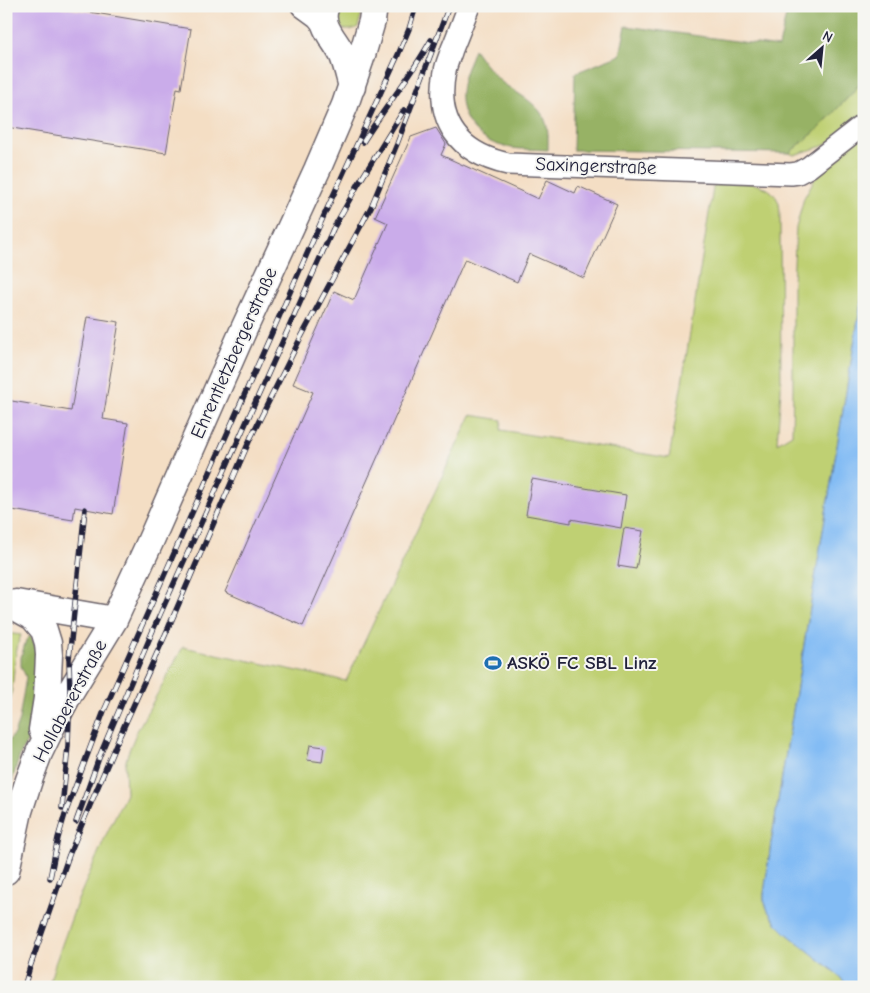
<svg xmlns="http://www.w3.org/2000/svg" width="870" height="993" viewBox="0 0 870 993" font-family="'Comic Neue',sans-serif">
	<style>
		.green { fill: #bfd073; stroke: #707957 }
		.forest { fill: #97b265; stroke: #5c6a50 }
		.water { fill: #83bcf4; stroke: #526f98 }
		.building { fill: #caacea }
		.lines { fill: none; stroke-linecap: round; stroke-linejoin: round }
		.minor-casing { stroke: #6c646b; stroke-width: 24 }
		.tertiary-casing { stroke: #6c646b; stroke-width: 29 }
		.minor { stroke: #fff; stroke-width: 21 }
		.tertiary { stroke: #fff; stroke-width: 26 }
		.rail-casing { stroke: #22223b; stroke-width: 5.5 }
		.rail { stroke: #f6f6f2; stroke-width: 4; stroke-dasharray: 11; stroke-linecap: butt }
		.labels { text-anchor: middle; dominant-baseline: central; stroke-width: 4; stroke-linejoin: round; paint-order: stroke }
		.street-label { font-size: 19px; fill: #22223b; stroke: #f6f6f2 }
		.poi-label { font-size: 19px; font-weight: bold; fill: #22223b; stroke: #f6f6f2; text-anchor: start }
	</style>
	<rect width="100%" height="100%" fill="#f6f6f2"/>
	<filter id="ink" filterUnits="userSpaceOnUse"><feTurbulence type="fractalNoise" baseFrequency=".02" numOctaves="2"/><feDisplacementMap in="SourceGraphic" scale="10" xChannelSelector="R" yChannelSelector="G"/><feConvolveMatrix kernelMatrix="1 2 1 2 8 2 1 2 1" color-interpolation-filters="sRGB"/></filter>
	<filter id="wash" filterUnits="userSpaceOnUse"><feTurbulence type="fractalNoise" baseFrequency=".0096" numOctaves="4" result="noise"/><feDisplacementMap in="SourceGraphic" scale="20" xChannelSelector="R" yChannelSelector="G"/><feGaussianBlur stdDeviation="1.12" result="paint"/><feColorMatrix in="noise" values="0 0 0 0 0 0 0 0 0 0 0 0 0 0 0 0 0 1.4 0 .05"/><feComposite in="paint" operator="in"/></filter>
	<g filter="url(#wash)">
		<rect width="100%" height="100%" fill="#f4dec4"/>
		<path class="green" d="M341 6H358L362 12 358 27C343 35 338 26 336 13Z
			M864 78V119L823 146 794 155 789 153 816 131 855 90Z
			M864 130V284L771 843 764 894V899L768 911 776 923 786 933 836 973 849 987H48L55 964 78 900 106 835 126 794 125 765 128 753 137 731 183 647 346 681 471 415 502 420 501 430 669 458 682 383 714 182C735 183 772 178 779 204 780 210 780 218 780 224L781 390 777 443 792 434 793 389V283L796 228 804 198 814 180 829 161Z
			M6 633 21 635C11 661 16 689 6 714Z"/>
		<path class="forest" d="M788 6H864V78L855 90 816 131 789 153 573 150 575 73 620 55 626 26 779 47Z
			M474 49C483 62 492 74 504 84 517 93 535 102 543 116 549 126 548 139 548 150 533 149 517 150 502 146 474 139 456 114 462 85 464 73 470 61 474 49Z
			M30 636 33 640 37 651 38 670 31 734 20 755 12 781 6 804V744L14 734 19 720 26 677 21 666V657L26 640Z"/>
		<path class="water" d="M864 284V987H849L836 973 786 933 776 923 768 911 764 900V894L771 843Z"/>
		<g id="blocks">
			<path class="building" d="M6 6H53L191 29 181 89 177 88 166 153 6 127Z
				M436 128 446 144 441 155 538 199 547 180 575 193 578 186 617 204 584 278 529 254 517 282 465 259 303 626 225 592 313 392 293 384 334 291 354 300 388 223 375 217 411 137Z
				M87 317 119 322 103 419 128 423 113 514 75 507 73 520 6 509V400L71 411Z
				M532 479 626 495 621 528 571 519V523L526 515Z
				M624 528 643 531 636 569 618 566Z
				M310 745 324 747 322 762 307 760Z"/>
		</g>
	</g>
	<g filter="url(#ink)">
		<use href="#blocks" fill-opacity="0" stroke="#6c646b" stroke-width="1"/>
		<g class="lines">
			<g class="minor-casing">
				<path id="minor" d="M302 6 317 17 326 28
					M469 6C463 21 458 35 452 49 450 56 446 64 445 71 435 121 458 153 508 164L791 174 798 173 809 167 864 124"/>
			</g>
			<g class="tertiary-casing">
				<path id="tertiary" d="M326 6C317 25 336 40 343 56 347 66 349 76 352 87
					M6 602 33 617 44 630 48 643 49 655 47 698 42 730
					M16 603 114 620
					M6 871 19 811 29 780 39 753 53 724 70 692 114 620 150 542 243 331 317 170 345 105 362 55 372 21 374 6"/>
			</g>
			<use href="#minor" class="minor"/>
			<use href="#tertiary" class="tertiary"/>
			<g class="rail-casing">
				<path id="rail" d="M363 142C385 107 411 76 431 40
					M62 808 68 746 70 692 69 659 85 509
					M76 822 100 755 154 628 333 229 359 183 404 110
					M50 878 58 838 65 814 104 711 326 211 398 55 409 29 416 6
					M30 967 69 855 116 744 167 631 251 437 299 341 371 207 397 144 449 6
					M24 987 32 960"/>
			</g>
			<use href="#rail" class="rail"/>
		</g>
	</g>
	<defs>
		<g id="stadium-bare" transform="scale(1.35)"><path d="M0-5a6.5 5 0 1 0 0 10a6.5 5 0 1 0 0-10ZM-3.5-1.8h7v3.6h-7Z" fill="#1f6fb2" stroke="#f6f6f2" stroke-width="2.5" paint-order="stroke"/></g>
	</defs>
	<g fill-rule="evenodd">
		<use href="#stadium-bare" x="493" y="663"/>
	</g>
	<g class="labels">
		<g class="street-label">
			<text transform="translate(596 166) rotate(2)">Saxingerstraße</text>
			<text transform="translate(234 353) rotate(-66)">Ehrentletzbergerstraße</text>
			<text transform="translate(70 701) rotate(-62)">Hollabererstraße</text>
		</g>
		<g class="poi-label">
			<text x="507" y="663">ASKÖ FC SBL Linz</text>
		</g>
	</g>
	<rect width="870" height="993" fill="none" stroke="#f6f6f2" stroke-width="25"/>
	<g transform="translate(822 48) rotate(27)" stroke="#f6f6f2" stroke-width="4" paint-order="stroke">
	<path d="M0-4L9 19L0 12L-9 19Z" fill="#22223b"/>
	<text y="-8" font-size="14" font-weight="bold" text-anchor="middle" fill="#22223b">N</text>
	</g>
</svg>
